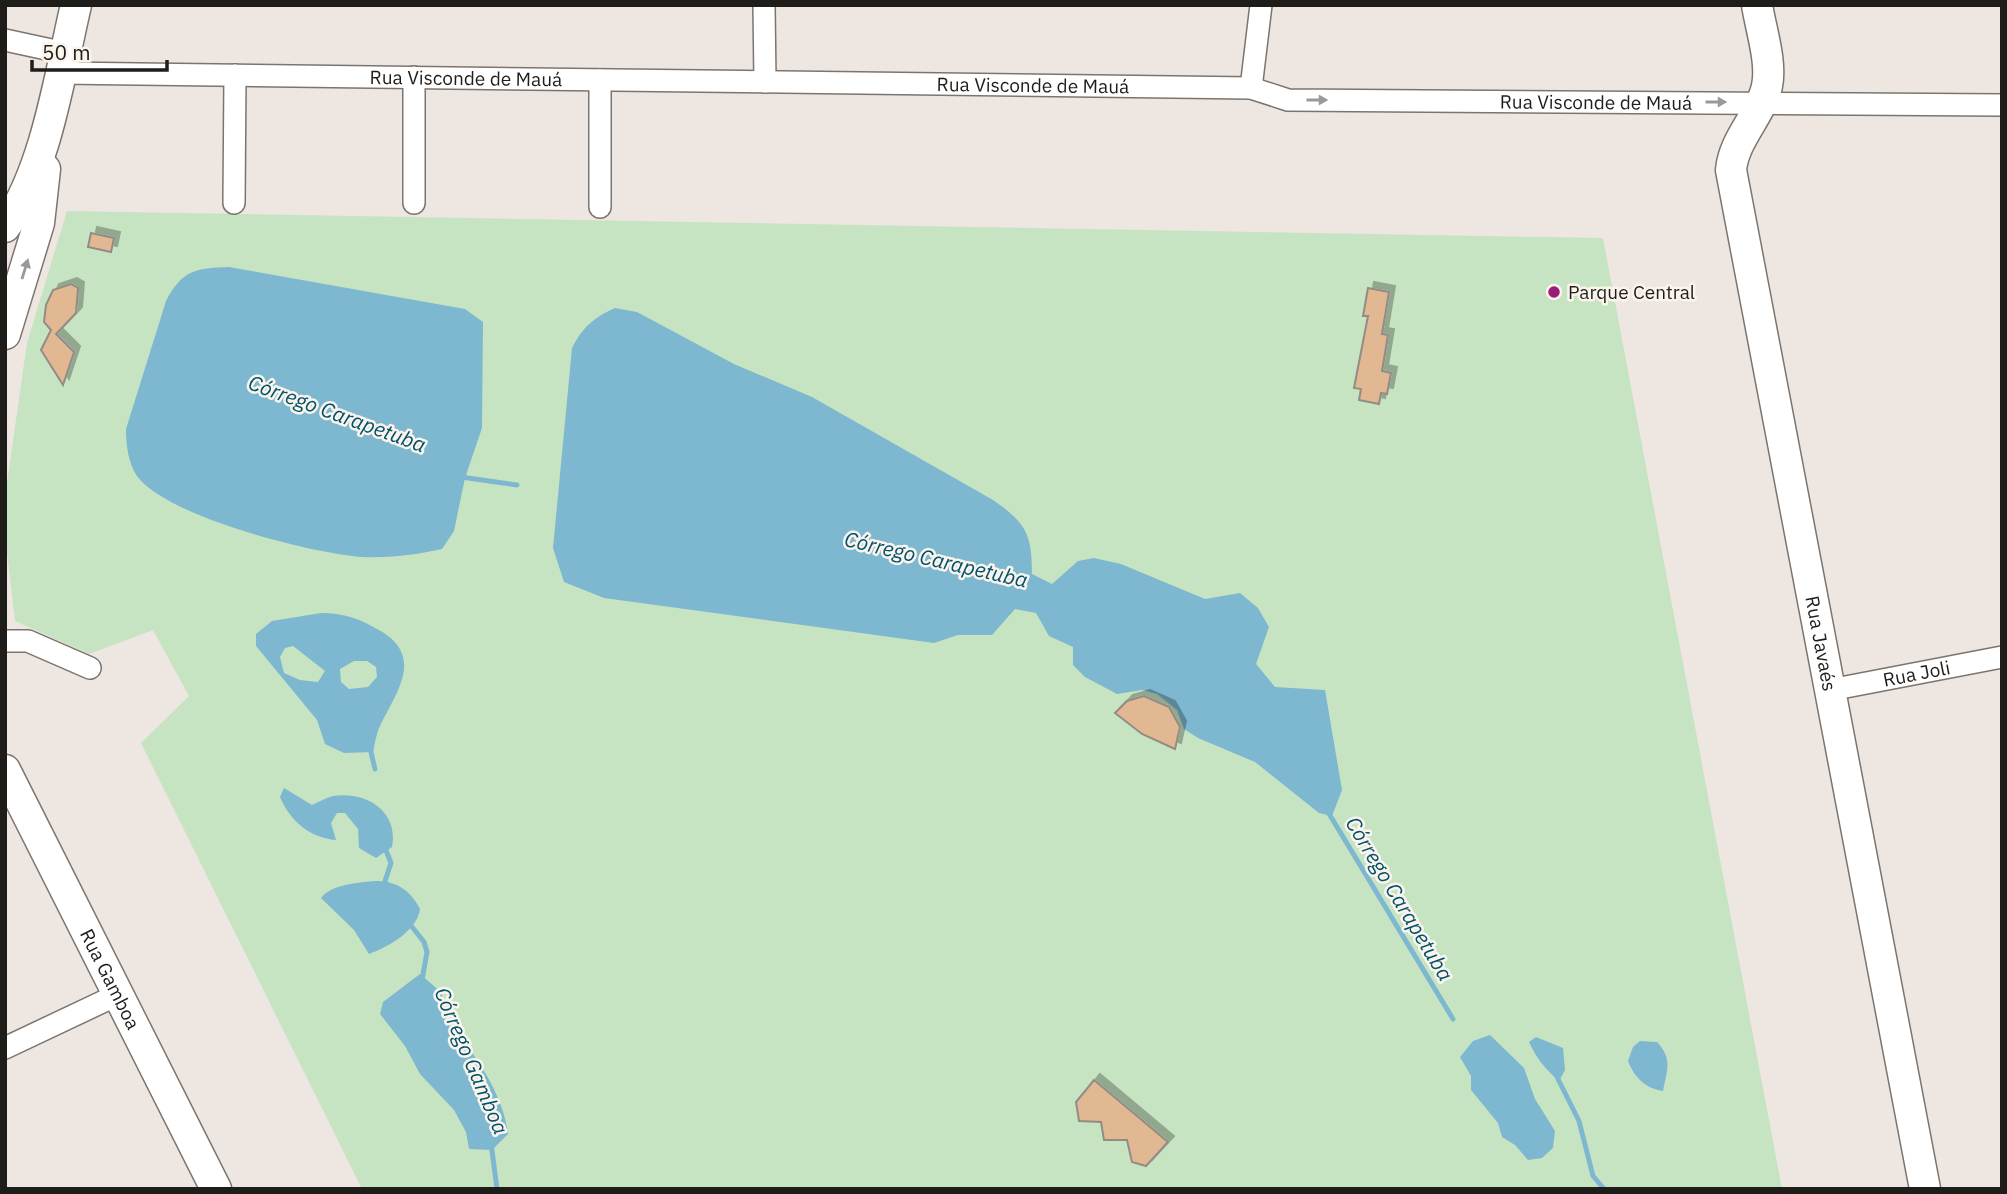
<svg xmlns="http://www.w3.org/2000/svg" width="2007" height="1194" viewBox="0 0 2007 1194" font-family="'IBM Plex Sans',sans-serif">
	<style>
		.green { fill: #c6e4c2 }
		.water { fill: #7eb7d0; fill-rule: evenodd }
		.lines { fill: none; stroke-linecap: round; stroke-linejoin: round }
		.stream { stroke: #7eb7d0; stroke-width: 5 }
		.building { fill: #e1b892; stroke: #938c86; stroke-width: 2; filter: url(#shadow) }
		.street-casing { stroke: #7c756f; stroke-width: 24 }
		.secondary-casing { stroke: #7c756f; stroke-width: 33 }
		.street { stroke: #fff; stroke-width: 21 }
		.secondary { stroke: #fff; stroke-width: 30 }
		.oneway { fill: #9a9998 }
		.poi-dot { fill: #9a1d75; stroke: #fbf4ed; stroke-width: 2.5 }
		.labels { text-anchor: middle; stroke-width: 5; stroke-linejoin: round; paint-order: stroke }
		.street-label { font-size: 19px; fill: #1f1d1a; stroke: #fbf4ed }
		.poi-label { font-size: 19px; fill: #1f1d1a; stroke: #fbf4ed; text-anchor: start }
		.water-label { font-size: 21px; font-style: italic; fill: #00526b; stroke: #fbf4ed }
	</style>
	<defs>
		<filter id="shadow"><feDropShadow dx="6" dy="-6" stdDeviation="0" flood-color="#0004"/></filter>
	</defs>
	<rect width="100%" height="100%" fill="#eee6e0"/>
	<path class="green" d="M 67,211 L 1603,238 L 1782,1189 L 362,1189 L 141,743 L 189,696 L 153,630 L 89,654 L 15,621 L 5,535 L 5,497 L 27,343 Z"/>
	<path class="water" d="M 229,267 L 465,309 L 483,322 L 482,428 L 465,478 L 454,531 L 442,549 C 415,555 389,558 362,557 C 311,553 167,517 137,476 C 128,463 126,444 126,429 L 166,301 C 182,270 196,268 229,267 Z
		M 615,308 L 637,312 L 734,364 L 812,397 L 993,500 C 1026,523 1032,534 1032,574 L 1052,584 L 1078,561 L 1094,558 L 1121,564 L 1205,599 L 1240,593 L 1258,608 L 1269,627 L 1256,664 L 1275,687 L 1325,690 L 1342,790 L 1332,816 L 1319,813 L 1255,762 L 1198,738 L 1184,729 L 1177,710 L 1157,694 L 1142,690 L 1117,694 L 1085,677 L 1073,665 L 1073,647 L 1049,636 L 1036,613 L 1015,609 L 992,635 L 958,635 L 934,643 L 604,598 L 564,582 L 553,548 L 572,348 C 583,327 593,318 615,308 Z
		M 321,613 C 343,613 358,618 377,629 C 426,655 397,691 380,726 C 376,734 375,744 373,752 L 344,753 L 325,744 L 317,720 L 256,646 L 256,634 L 272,621 ZM 293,646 L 325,671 L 318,682 L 300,680 L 284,673 L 280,657 L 285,648 ZM 354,661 L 367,661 L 376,667 L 377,677 L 368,687 L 349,689 L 341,682 L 340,669 Z
		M 284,788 L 312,805 C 319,802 325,798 333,796 C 366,791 399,811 392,847 L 376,858 L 359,848 L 358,829 L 345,813 L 337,813 L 331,823 L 336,840 C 310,838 290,821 280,797 Z
		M 375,881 C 397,881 410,890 420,909 C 417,931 388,947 369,954 L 354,930 L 321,898 C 332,884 357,883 375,881 Z
		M 420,974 L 442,993 C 438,1023 457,1032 473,1054 C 489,1077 505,1106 508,1134 L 492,1150 L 469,1149 L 466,1132 L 454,1110 L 420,1074 L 405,1046 L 380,1014 L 383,1002 Z
		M 1490,1035 L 1524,1068 L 1535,1099 L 1555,1131 L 1553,1148 L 1542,1158 L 1528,1160 L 1515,1145 L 1502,1137 L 1498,1123 L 1471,1090 L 1471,1076 L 1460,1057 L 1473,1041 Z
		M 1536,1037 L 1563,1048 L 1565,1070 L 1559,1081 C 1546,1070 1536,1058 1529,1042 Z
		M 1640,1041 L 1657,1042 C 1673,1059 1667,1070 1663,1091 C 1646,1089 1634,1077 1628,1061 L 1633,1047 Z"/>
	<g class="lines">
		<path class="stream" d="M 461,477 L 517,485
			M 370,748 L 375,769
			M 1328,812 L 1453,1019
			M 385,848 L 391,863 L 385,881 L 388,887
			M 409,923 L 424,942 L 427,952 L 422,980
			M 1557,1077 L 1579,1121 L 1593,1176 L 1604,1189
			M 491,1143 L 497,1189"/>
	</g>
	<path class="building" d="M 91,233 L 114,238 L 111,252 L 88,247 Z
		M 71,284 L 78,288 L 76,313 L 56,334 L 74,352 L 63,385 L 41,350 L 51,330 L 44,322 L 46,305 L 53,290 Z
		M 1368,288 L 1389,292 L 1382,334 L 1388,335 L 1382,371 L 1391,373 L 1387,394 L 1381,393 L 1379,404 L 1359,400 L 1361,389 L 1354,388 L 1368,316 L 1363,316 Z
		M 1144,696 L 1169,707 L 1174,716 L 1180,727 L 1175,749 L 1142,734 L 1115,713 L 1127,701 Z
		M 1094,1080 L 1168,1142 L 1146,1166 L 1132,1162 L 1127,1140 L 1104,1140 L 1101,1122 L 1079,1121 L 1076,1102 Z"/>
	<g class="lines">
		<g class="street-casing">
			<g id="street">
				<path d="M 764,5 L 765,82"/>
				<path d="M 5,40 L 65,53"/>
				<path id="s1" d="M 60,73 L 1251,88 L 1288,100 L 2002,105"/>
				<path d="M 1251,88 L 1261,5"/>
				<path d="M 234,203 L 235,75"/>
				<path d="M 414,203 L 414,77"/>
				<path d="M 600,207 L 600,80"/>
				<path d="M 5,641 L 28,641 L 90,668"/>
				<path id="s2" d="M 1830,690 L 2002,657"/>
				<path d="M 5,1048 L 119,994"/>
			</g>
		</g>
		<g class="secondary-casing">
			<g id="secondary">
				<path id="s3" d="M 1757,5 C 1761,30 1772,62 1767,86 C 1761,116 1734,138 1731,170 L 1925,1189"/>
				<path d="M 5,227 C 46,171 60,73 76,5"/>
				<path d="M 5,334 L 39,223 L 45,169"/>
				<path id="s4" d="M 5,770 L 216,1189"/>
			</g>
		</g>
		<use href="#street" class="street"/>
		<use href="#secondary" class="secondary"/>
	</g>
	<defs><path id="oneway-solid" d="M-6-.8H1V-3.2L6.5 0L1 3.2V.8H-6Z" transform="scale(1.75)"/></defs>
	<g class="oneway">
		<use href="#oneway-solid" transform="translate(1317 100)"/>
		<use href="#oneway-solid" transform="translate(1716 102)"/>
		<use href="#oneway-solid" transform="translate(25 269) rotate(-73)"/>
	</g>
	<circle class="poi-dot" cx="1554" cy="292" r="7"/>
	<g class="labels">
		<g class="street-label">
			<text dy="7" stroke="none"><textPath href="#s1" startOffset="406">Rua Visconde de Mauá</textPath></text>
			<text dy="7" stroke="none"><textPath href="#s1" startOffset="973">Rua Visconde de Mauá</textPath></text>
			<text dy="7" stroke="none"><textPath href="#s1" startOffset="1538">Rua Visconde de Mauá</textPath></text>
			<text dy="7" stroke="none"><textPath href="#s3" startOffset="656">Rua Javaés</textPath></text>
			<text dy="7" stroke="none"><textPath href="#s2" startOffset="88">Rua Joli</textPath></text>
			<text dy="7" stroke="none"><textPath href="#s4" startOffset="234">Rua Gamboa</textPath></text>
		</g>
		<g class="poi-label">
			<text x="1568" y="299">Parque Central</text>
		</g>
		<g class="water-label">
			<text transform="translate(337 414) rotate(20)" y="7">Córrego Carapetuba</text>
			<text transform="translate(936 560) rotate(13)" y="7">Córrego Carapetuba</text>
			<text transform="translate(1399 899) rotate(59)" y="7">Córrego Carapetuba</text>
			<text transform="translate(471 1061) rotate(67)" y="7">Córrego Gamboa</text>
		</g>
	</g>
	<rect width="2007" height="1194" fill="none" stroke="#1f1d1a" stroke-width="14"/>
	<path d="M32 60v10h135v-10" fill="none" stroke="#1f1d1a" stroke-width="3.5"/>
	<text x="42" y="60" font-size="21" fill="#1f1d1a" stroke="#fbf4ed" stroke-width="5" paint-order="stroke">50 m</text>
</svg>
